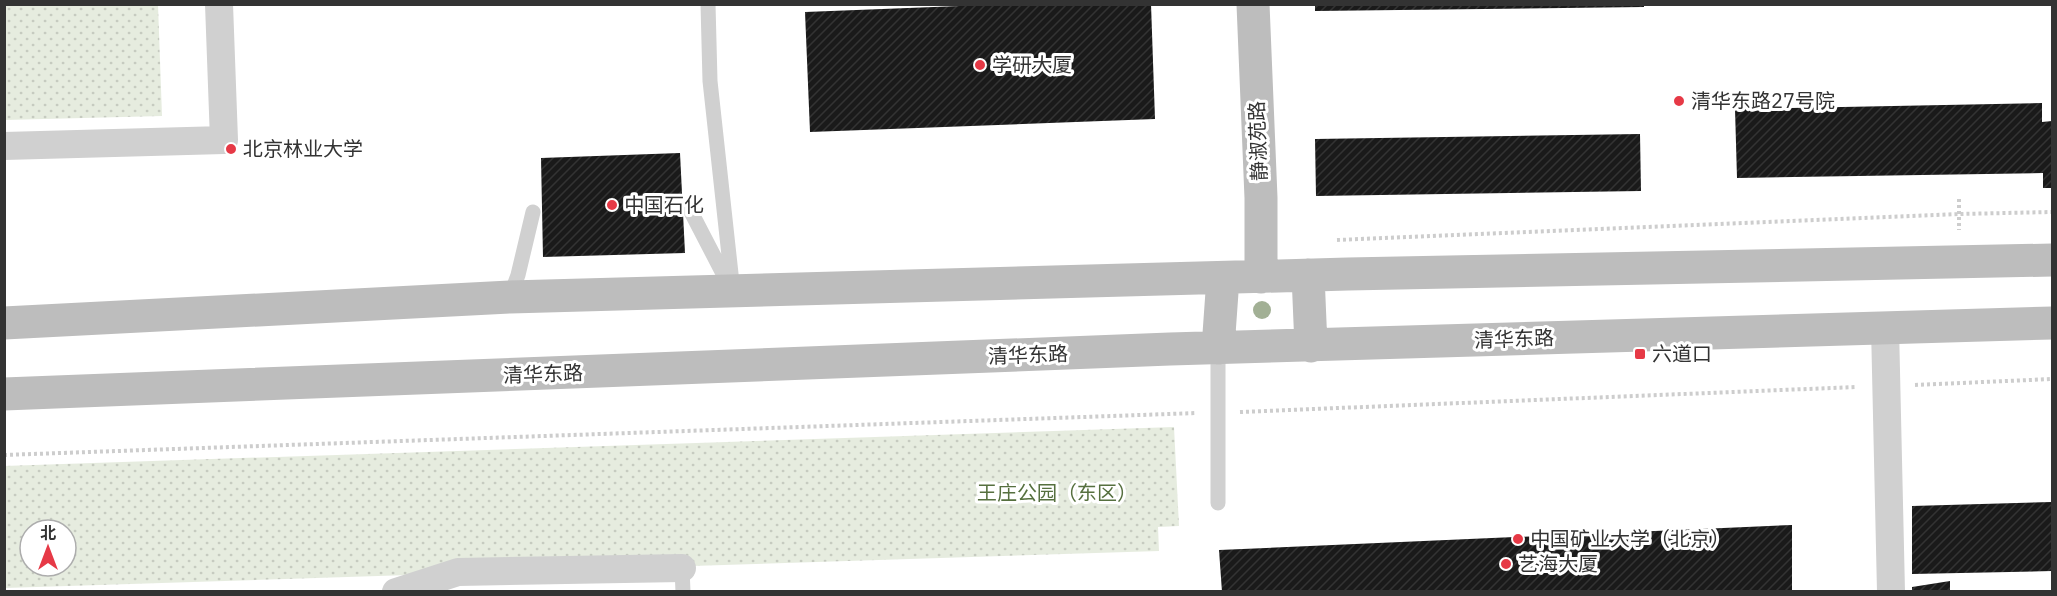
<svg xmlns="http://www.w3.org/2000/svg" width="2057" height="596" viewBox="0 0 2057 596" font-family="'IBM Plex Sans','Noto Sans SC',sans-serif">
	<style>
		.park { fill: url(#park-dots); fill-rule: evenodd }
		.building { fill: url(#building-hatch) }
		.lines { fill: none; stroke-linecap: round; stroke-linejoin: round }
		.path { stroke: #cdcdcd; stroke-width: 4; stroke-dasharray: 3 3; stroke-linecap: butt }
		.lane { stroke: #d0d0d0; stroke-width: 15 }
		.street { stroke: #d0d0d0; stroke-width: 28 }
		.secondary { stroke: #bdbdbd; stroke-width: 33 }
		.tree { fill: #a2b095 }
		.poi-dot { fill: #e63946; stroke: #fff; stroke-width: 2 }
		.labels { text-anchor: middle; stroke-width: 6; stroke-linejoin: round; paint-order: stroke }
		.poi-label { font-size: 20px; fill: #333; stroke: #fff; text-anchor: start }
		.street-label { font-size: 20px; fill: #333; stroke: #fff }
		.park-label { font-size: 20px; fill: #56703f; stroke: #fff }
	</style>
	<defs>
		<pattern id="park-dots" width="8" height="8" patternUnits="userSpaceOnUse" patternTransform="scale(1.5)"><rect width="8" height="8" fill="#e6ecdf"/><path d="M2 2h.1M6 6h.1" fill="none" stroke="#c6cbc0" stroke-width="1.8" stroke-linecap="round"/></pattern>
		<pattern id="building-hatch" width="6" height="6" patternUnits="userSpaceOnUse" patternTransform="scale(1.5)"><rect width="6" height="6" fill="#1a1a1a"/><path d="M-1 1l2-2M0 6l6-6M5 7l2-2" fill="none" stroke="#333"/></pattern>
	</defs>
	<rect width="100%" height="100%" fill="#fff"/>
	<path class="park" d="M 4,5 L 158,5 L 162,116 L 5,120 Z
		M 1174,427 L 1179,526 L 1158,527 L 1159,551 L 5,588 L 4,466 ZM 30,530 L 66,530 L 66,566 L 30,566 Z"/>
	<path class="building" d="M 1011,4 L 1151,4 L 1155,119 L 810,132 L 805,12 Z
		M 1315,5 L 1644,5 L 1644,7 L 1315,11 Z
		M 2042,103 L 2042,122 L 2052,121 L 2052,188 L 2043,188 L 2043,173 L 1737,178 L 1735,109 Z
		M 1640,134 L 1641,191 L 1316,196 L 1315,139 Z
		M 680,153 L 685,253 L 543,257 L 541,158 Z
		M 2052,502 L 2052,571 L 1912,574 L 1912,506 Z
		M 1792,525 L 1792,592 L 1222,592 L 1219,550 Z
		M 1950,581 L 1950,592 L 1912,592 L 1912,587 Z"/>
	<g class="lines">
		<path class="path" d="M 1959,199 L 1959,230
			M 1337,240 L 1959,214 L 2052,212
			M 1915,385 L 2052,379
			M 1240,412 L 1856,387
			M 4,455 L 1197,413"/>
		<path class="lane" d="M 708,4 L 710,81 L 733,292
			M 688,206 L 730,287
			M 510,297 L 518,275 L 533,212
			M 1218,348 L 1218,503
			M 682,568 L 683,592"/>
		<path class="street" d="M 4,146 L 224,140 L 219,4
			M 1885,327 L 1891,592
			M 396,592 L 458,572 L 682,568"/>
		<path class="secondary" d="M 1253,4 L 1261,198 L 1261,277
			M 1308,275 L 1311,346
			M 4,323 L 510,297 L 1348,274 L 2052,260
			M 1218,348 L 1223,278
			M 4,394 L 1170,349 L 2052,323"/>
	</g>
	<circle class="tree" cx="1262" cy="310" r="9"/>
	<g class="poi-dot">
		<circle cx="980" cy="65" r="6"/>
		<circle cx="1679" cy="101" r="6"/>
		<circle cx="231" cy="149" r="6"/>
		<circle cx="612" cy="205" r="6"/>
		<rect x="1634" y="348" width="12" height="12" rx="3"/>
		<circle cx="1518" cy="539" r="6"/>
		<circle cx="1506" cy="564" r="6"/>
	</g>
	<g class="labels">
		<g class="poi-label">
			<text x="992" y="72">学研大厦</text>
			<text x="1691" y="108">清华东路27号院</text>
			<text x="243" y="156">北京林业大学</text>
			<text x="624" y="212">中国石化</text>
			<text x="1652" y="361">六道口</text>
			<text x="1530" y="546">中国矿业大学（北京）</text>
			<text x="1518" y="571">艺海大厦</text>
		</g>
		<g class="street-label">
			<text transform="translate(1258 141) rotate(-92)" y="7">静淑苑路</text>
			<text transform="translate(1514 339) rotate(-2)" y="7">清华东路</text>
			<text transform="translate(1028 355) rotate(-2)" y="7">清华东路</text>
			<text transform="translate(543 374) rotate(-2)" y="7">清华东路</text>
		</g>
		<g class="park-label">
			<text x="1057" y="500">王庄公园（东区）</text>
		</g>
	</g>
	<rect width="2057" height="596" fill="none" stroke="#333333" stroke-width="12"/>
	<g transform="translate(48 548)"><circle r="28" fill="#ffffff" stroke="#adadad" stroke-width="1.5"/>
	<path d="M0-4.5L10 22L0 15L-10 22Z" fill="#e63946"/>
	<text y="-9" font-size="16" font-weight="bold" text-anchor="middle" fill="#333333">北</text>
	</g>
</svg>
